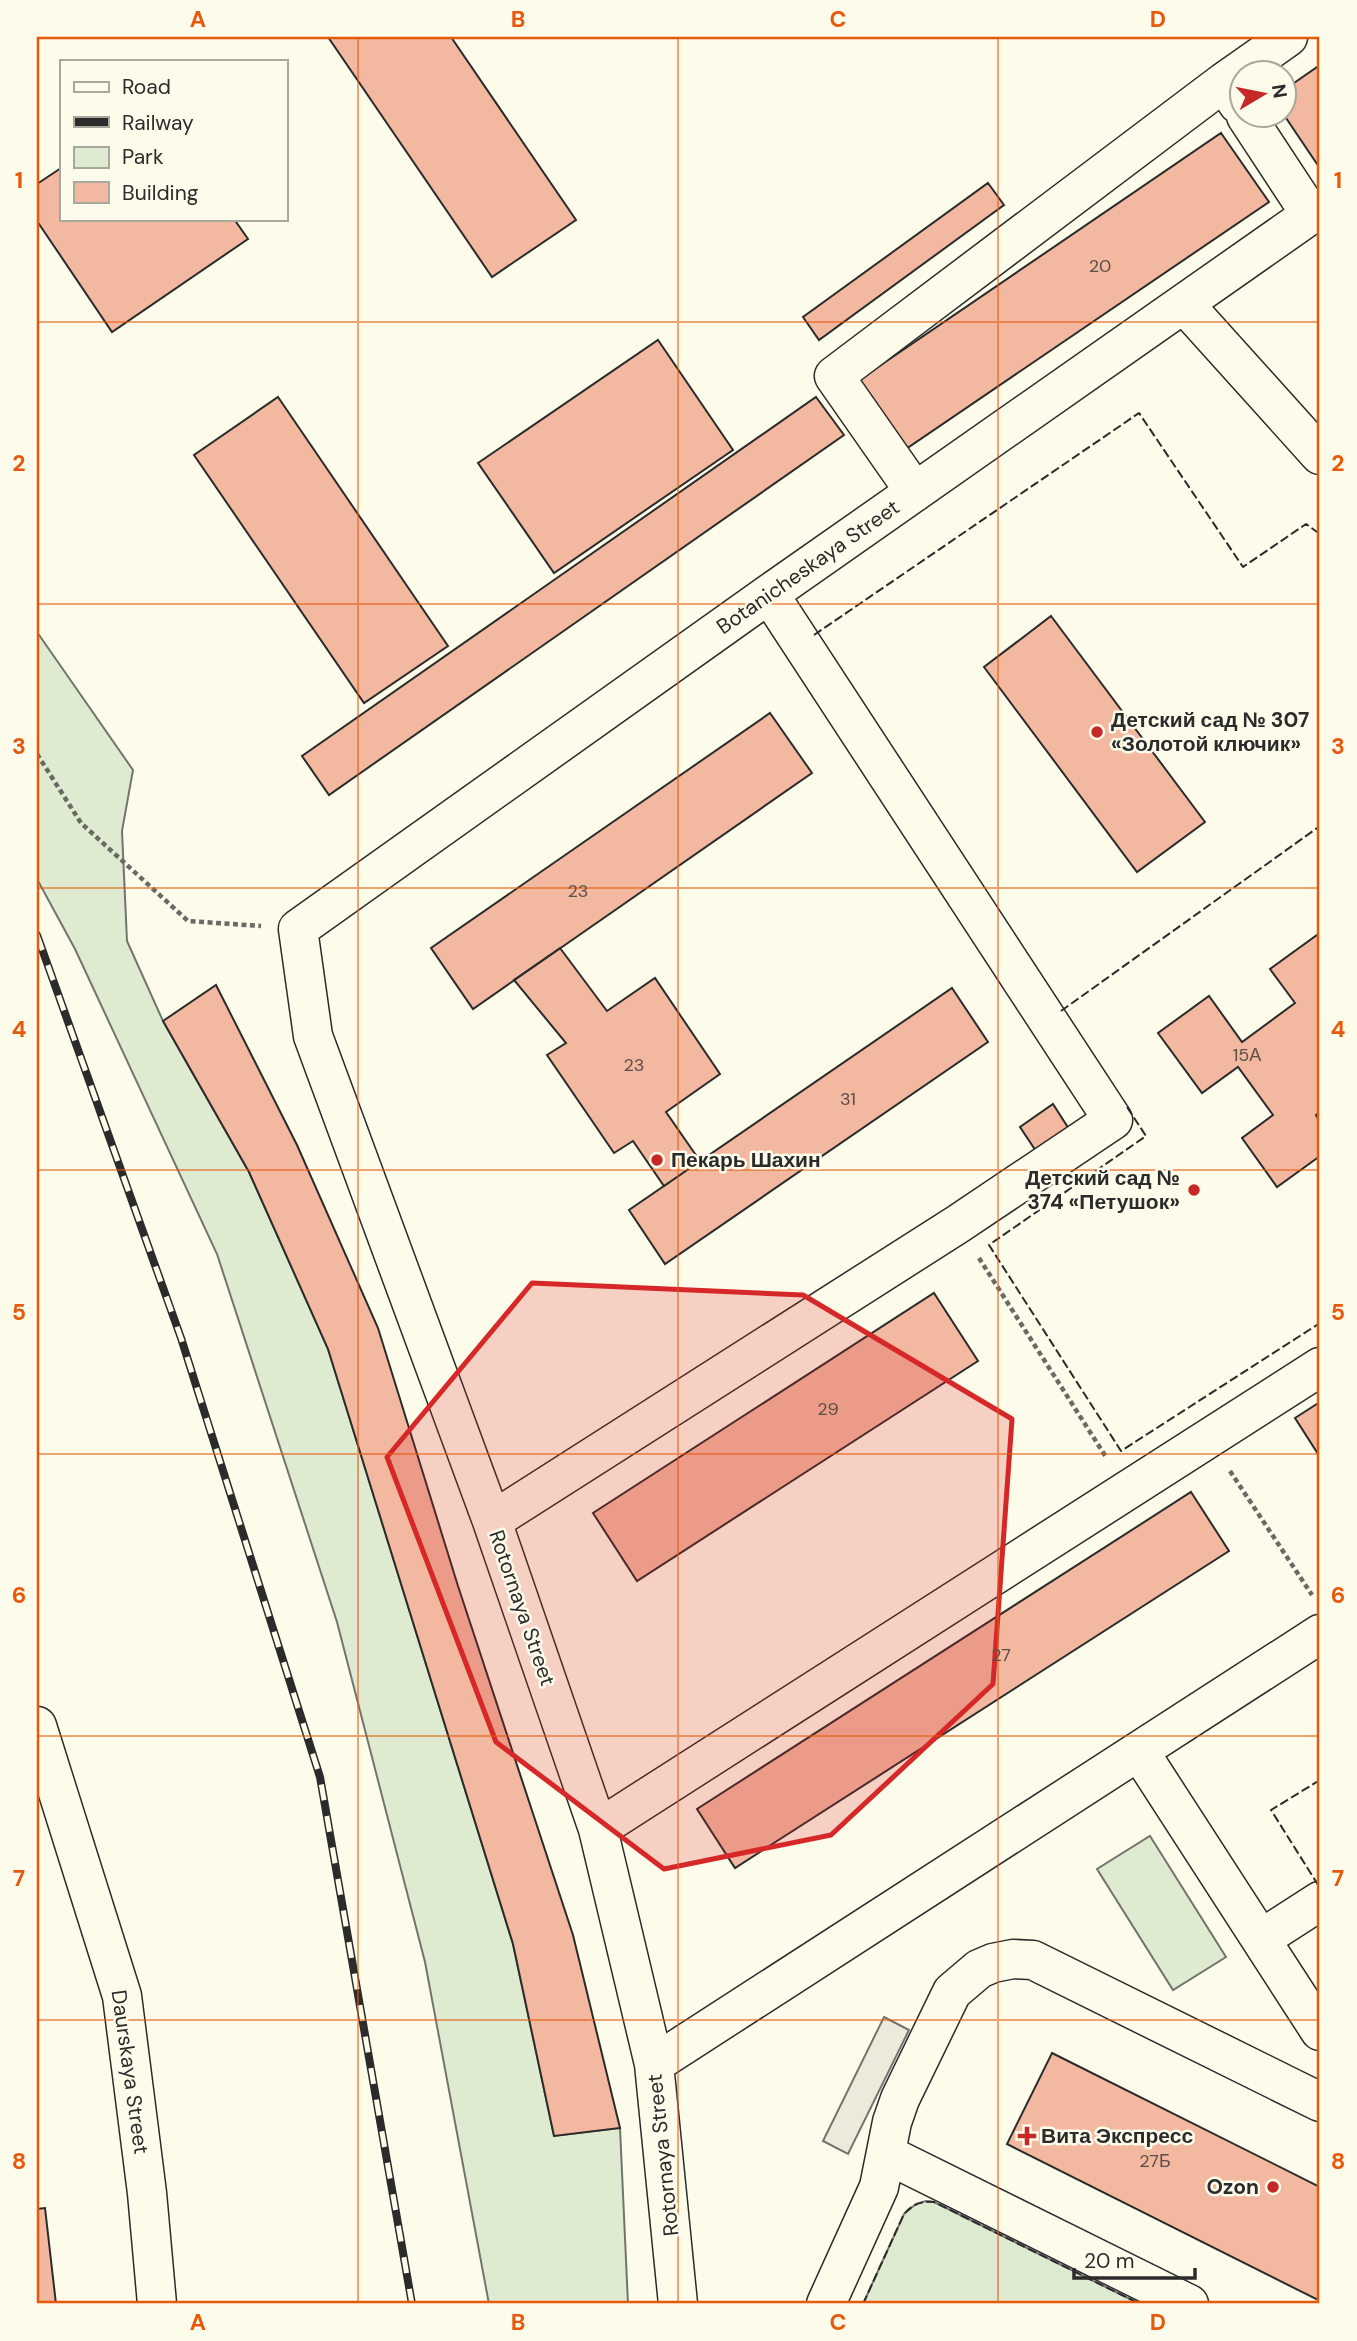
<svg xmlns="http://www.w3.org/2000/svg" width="1357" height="2341" viewBox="0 0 1357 2341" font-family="'DM Sans',sans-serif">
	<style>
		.green { fill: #deebd1; stroke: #74746e; stroke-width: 2 }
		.parking { fill: #eceadb; stroke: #74746e; stroke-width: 2 }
		.building { fill: #f2b8a0; stroke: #2b2b2b; stroke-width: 2 }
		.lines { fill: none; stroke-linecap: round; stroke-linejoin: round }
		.minor-casing { stroke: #2b2b2b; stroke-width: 41 }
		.path { stroke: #6a6964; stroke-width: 4.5; stroke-dasharray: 5 3.5; stroke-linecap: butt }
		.minor { stroke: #fdfbea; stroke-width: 38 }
		.rail-casing { stroke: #2b2b2b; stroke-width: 8 }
		.rail { stroke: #fdfbea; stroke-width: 5; stroke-dasharray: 16; stroke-linecap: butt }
		.fence { stroke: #2b2b2b; stroke-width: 2; stroke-dasharray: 9 3.5; stroke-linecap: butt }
		.marked { fill: #d62828; fill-opacity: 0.2; stroke: #d62828; stroke-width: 5; stroke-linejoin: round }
		.grid { fill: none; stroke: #e8590c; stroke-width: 2; stroke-opacity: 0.55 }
		.poi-dot { fill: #c62828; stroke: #fdfbea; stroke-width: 2.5 }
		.labels { text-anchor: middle; stroke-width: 5; stroke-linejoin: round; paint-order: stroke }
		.number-label { font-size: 18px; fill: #5d4e48 }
		.street-label { font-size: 21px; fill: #2b2b2b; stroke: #fdfbea }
		.poi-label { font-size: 21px; font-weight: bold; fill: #2b2b2b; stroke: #fdfbea; text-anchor: start }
		.neatline { fill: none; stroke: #e8590c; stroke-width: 2.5 }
		.grid-label { font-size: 23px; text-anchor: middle; font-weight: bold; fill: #e8590c }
	</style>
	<rect width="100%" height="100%" fill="#fdfbea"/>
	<path class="green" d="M 37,632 L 133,770 L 122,831 L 127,941 L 163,1021 L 249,1172 L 328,1349 L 513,1944 L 554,2136 L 620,2128 L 628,2304 L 489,2304 L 425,1962 L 337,1622 L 217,1254 L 75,949 L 37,879 Z
		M 1150,1836 L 1226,1957 L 1173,1990 L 1097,1869 Z
		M 926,2201 L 934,2202 L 1140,2304 L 863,2304 L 904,2214 L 916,2204 Z"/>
	<path class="parking" d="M 884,2017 L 909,2030 L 848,2154 L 823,2141 Z"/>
	<path class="building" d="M 328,37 L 451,37 L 576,220 L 492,277 Z
		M 1320,65 L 1320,166 L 1319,167 L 1284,115 L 1284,90 Z
		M 1221,133 L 1269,202 L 900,453 L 853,384 Z
		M 61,168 L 61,219 L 234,219 L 248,239 L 112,332 L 37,221 L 37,184 Z
		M 988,183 L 1004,205 L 819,340 L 803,317 Z
		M 658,340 L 733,450 L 554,573 L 478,463 Z
		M 278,397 L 448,646 L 364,703 L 194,455 Z
		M 816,397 L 844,435 L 329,795 L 302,756 Z
		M 1051,616 L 1205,822 L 1137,872 L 984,667 Z
		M 770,713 L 812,773 L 473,1009 L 431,948 Z
		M 1317,935 L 1320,940 L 1320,1112 L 1316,1115 L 1320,1122 L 1320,1156 L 1277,1187 L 1242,1138 L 1273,1115 L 1238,1067 L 1202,1093 L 1158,1033 L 1209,996 L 1242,1042 L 1295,1003 L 1270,969 Z
		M 560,948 L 607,1011 L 655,978 L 720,1074 L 666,1112 L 700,1161 L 664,1186 L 633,1141 L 614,1153 L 547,1055 L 566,1043 L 514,980 Z
		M 216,985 L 297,1145 L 378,1328 L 458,1586 L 573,1935 L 620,2128 L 554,2136 L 513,1944 L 328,1349 L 249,1172 L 163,1021 Z
		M 952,988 L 988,1042 L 665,1264 L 629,1210 Z
		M 1053,1104 L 1069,1129 L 1036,1151 L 1020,1127 Z
		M 934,1293 L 978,1361 L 637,1581 L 593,1513 Z
		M 1320,1402 L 1320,1457 L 1295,1418 Z
		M 1191,1492 L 1229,1551 L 735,1868 L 697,1809 Z
		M 1052,2053 L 1320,2187 L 1320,2301 L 1007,2144 Z
		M 45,2208 L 56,2304 L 37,2304 L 37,2209 Z"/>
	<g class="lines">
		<g class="minor-casing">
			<path id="minor" d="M 1238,104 L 1224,82 L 1288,37
				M 1246,116 L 1311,215
				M 1184,304 L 1320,455
				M 915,492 L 834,376 L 1224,82
				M 492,1521 L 958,1224 L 1113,1120 L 769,594
				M 37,1726 L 122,1996 L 147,2193 L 157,2304
				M 1139,1751 L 1320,2031
				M 598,1829 L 1320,1367
				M 1261,1939 L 1320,1901
				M 654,2064 L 1320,1634
				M 886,2154 L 1189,2304
				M 678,2304 L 654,2064 L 598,1829 L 492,1521 L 313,1036 L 298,929 L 769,594 L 1320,208
				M 826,2304 L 879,2187 L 892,2122 L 900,2099 L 952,1992 L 979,1969 L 993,1963 L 1013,1959 L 1033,1960 L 1320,2102"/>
		</g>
		<path class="path" d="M 37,754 L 81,823 L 188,921 L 261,926
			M 979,1258 L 1106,1457
			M 1230,1471 L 1312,1595"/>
		<use href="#minor" class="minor"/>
		<g class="rail-casing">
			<path id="rail" d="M 37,935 L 181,1338 L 320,1777 L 412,2304"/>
		</g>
		<use href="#rail" class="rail"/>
		<path class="fence" d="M 814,635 L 1139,413 L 1243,567 L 1306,524 L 1320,534
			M 1061,1011 L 1320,826
			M 1127,1107 L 1146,1136 L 989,1245 L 1121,1451 L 1320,1323
			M 1320,1780 L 1271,1810 L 1320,1888
			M 863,2304 L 904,2214 C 913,2204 921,2201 934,2202 L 1140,2304"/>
	</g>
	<path class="marked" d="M 532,1283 L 803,1295 L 1012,1419 L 993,1684 L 831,1835 L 664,1869 L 496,1742 L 387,1457 Z"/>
	<path class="grid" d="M 358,37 L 358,2304M 678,37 L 678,2304M 998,37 L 998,2304M 37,322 L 1320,322M 37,604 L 1320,604M 37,888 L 1320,888M 37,1170 L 1320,1170M 37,1454 L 1320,1454M 37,1736 L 1320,1736M 37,2020 L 1320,2020"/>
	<g class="poi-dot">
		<circle cx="1097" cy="732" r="7"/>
		<circle cx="657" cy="1160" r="7"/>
		<circle cx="1194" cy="1190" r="7"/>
		<path d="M1023.5 2125.5h7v7h7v7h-7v7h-7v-7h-7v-7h7z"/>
		<circle cx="1273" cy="2187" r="7"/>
	</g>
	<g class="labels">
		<g class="number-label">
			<text x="1100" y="272">20</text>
			<text x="578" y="897">23</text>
			<text x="1247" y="1061">15А</text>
			<text x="634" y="1071">23</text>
			<text x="848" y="1105">31</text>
			<text x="828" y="1415">29</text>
			<text x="1001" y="1661">27</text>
			<text x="1155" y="2167">27Б</text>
		</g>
		<g class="street-label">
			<text transform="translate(808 567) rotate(-35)" y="7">Botanicheskaya Street</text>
			<text transform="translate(522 1608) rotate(71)" y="7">Rotornaya Street</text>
			<text transform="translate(130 2072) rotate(82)" y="7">Daurskaya Street</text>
			<text transform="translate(663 2155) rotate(-96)" y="7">Rotornaya Street</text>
		</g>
		<g class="poi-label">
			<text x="1111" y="727">Детский сад № 307<tspan x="1111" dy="24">«Золотой ключик»</tspan></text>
			<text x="671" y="1167">Пекарь Шахин</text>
			<text x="1180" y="1185" text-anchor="end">Детский сад №<tspan x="1180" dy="24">374 «Петушок»</tspan></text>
			<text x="1041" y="2143">Вита Экспресс</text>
			<text x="1259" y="2194" text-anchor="end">Ozon</text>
		</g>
	</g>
	<rect width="1357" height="2341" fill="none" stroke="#fdfbea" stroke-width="77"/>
	<rect x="60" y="60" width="228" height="161" fill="#fdfbea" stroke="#a9a89e" stroke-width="2"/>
	<rect x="74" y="82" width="35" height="10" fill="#fdfbea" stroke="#a9a89e" stroke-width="2"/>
	<text x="122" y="94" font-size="21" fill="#2b2b2b">Road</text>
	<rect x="74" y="117" width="35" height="10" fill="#2b2b2b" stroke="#a9a89e" stroke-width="2"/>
	<text x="122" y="130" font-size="21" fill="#2b2b2b">Railway</text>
	<rect x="74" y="147" width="35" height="21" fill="#deebd1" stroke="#a9a89e" stroke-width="2"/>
	<text x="122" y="164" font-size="21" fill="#2b2b2b">Park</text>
	<rect x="74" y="182" width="35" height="21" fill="#f2b8a0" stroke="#a9a89e" stroke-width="2"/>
	<text x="122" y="200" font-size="21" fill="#2b2b2b">Building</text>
	<g transform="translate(1263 94) rotate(80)"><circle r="33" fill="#fdfbea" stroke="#a9a89e" stroke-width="2"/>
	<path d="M0-5L12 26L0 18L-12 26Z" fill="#c62828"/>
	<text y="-10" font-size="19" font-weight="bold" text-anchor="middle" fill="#2b2b2b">N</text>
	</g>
	<path d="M1074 2268v10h121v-10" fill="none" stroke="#2b2b2b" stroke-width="3.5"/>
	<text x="1084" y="2268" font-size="21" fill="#2b2b2b" stroke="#fdfbea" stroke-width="5" paint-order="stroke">20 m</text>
	<rect x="38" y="38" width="1280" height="2264" class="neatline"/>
	<g class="grid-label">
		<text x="198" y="27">A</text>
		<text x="518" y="27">B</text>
		<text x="838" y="27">C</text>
		<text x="1158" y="27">D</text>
		<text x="19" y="188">1</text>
		<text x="1338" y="188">1</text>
		<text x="19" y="471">2</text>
		<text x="1338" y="471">2</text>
		<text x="19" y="754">3</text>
		<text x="1338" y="754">3</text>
		<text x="19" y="1037">4</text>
		<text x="1338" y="1037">4</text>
		<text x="19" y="1320">5</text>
		<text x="1338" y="1320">5</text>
		<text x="19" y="1603">6</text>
		<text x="1338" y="1603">6</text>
		<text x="19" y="1886">7</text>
		<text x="1338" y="1886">7</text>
		<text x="19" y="2169">8</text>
		<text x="1338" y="2169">8</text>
		<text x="198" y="2330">A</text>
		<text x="518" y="2330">B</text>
		<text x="838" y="2330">C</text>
		<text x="1158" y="2330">D</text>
	</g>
</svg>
